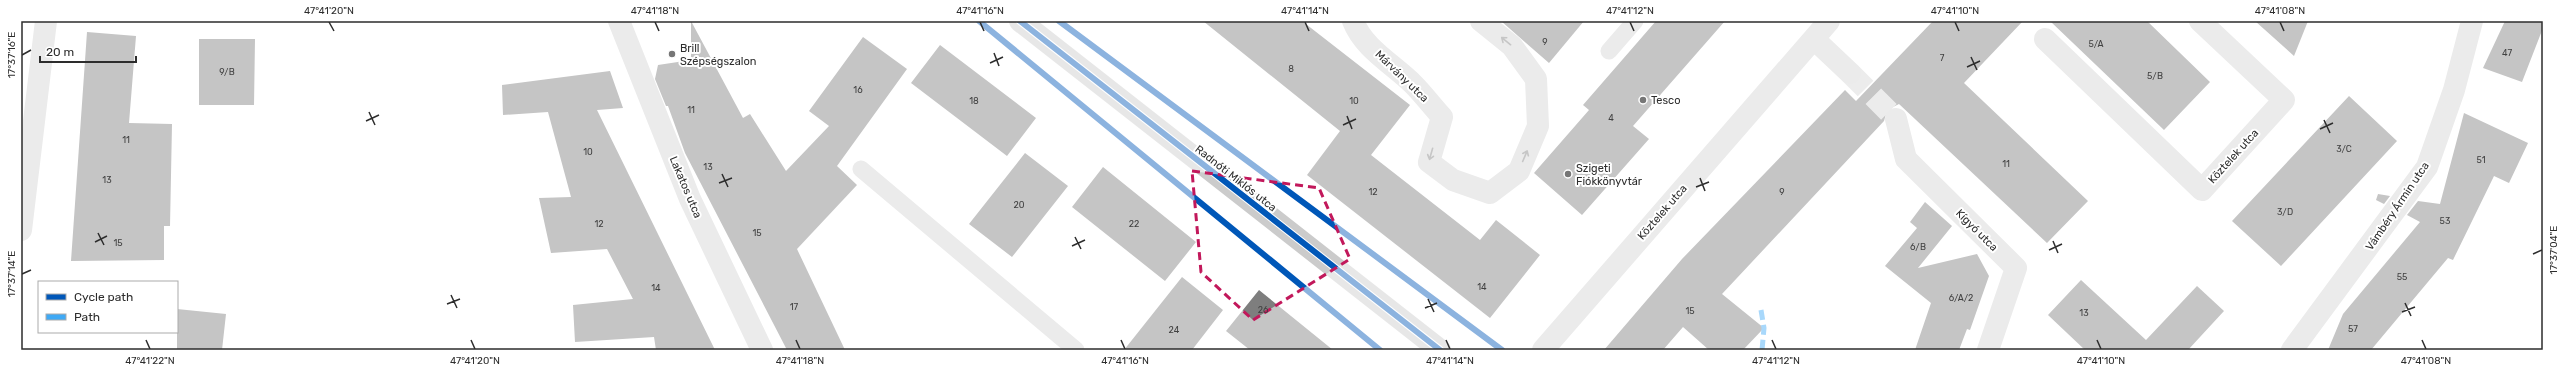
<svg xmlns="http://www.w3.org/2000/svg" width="2564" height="371" viewBox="0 0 2564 371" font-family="Rubik,sans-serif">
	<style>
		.building { fill: #7e7e7e }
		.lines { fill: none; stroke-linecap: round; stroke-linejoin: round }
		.street-tunnel { stroke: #d5d5d5; stroke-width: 22; stroke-dasharray: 22 11; stroke-linecap: butt }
		.lane { stroke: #d2d2d2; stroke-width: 17 }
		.street { stroke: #d2d2d2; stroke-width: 22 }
		.secondary { stroke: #cbcbcb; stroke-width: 22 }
		.quiet { stroke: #3fa9f5; stroke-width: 5; stroke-dasharray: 10 5; stroke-linecap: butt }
		.cycleway-casing { stroke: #fff; stroke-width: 8 }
		.cycleway { stroke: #0057b8; stroke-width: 6 }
		.oneway { stroke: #808080 }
		.marked { fill: none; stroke: #c2185b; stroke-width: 3; stroke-dasharray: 8 5; stroke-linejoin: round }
		.ticks { fill: none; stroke: #2d2d2d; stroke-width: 1.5 }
		.poi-dot { fill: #767676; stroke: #fff; stroke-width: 1.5 }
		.labels { text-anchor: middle; stroke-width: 4; stroke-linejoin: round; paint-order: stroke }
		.number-label { font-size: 9px; fill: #414141 }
		.poi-label { font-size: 11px; fill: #2d2d2d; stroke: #fff; text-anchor: start }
		.street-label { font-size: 11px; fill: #2d2d2d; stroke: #fff }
		.neatline { fill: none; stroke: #2d2d2d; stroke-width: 1.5 }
		.ticks-label { font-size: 10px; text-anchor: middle; fill: #2d2d2d }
	</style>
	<rect width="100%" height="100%" fill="#fff"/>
	<path class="building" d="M 691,21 L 743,118 L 750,114 L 786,171 L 829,126 L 809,111 L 863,37 L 907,69 L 837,166 L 857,185 L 797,249 L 845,350 L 787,350 L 685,153 L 668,106 L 666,106 L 655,79 L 658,65 L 691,60 Z
		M 1203,21 L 1302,21 L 1410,105 L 1371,155 L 1480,240 L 1496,220 L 1540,255 L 1490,318 L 1307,175 L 1340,131 Z
		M 1501,21 L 1584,21 L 1549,63 Z
		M 1656,21 L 1725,21 L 1633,126 L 1649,139 L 1582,215 L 1534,173 L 1589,110 L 1583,105 Z
		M 1933,21 L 2023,21 L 1964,83 L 2088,201 L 2047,243 L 1899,104 L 1887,110 L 1884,121 L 1722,294 L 1764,328 L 1743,350 L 1709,350 L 1683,327 L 1663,350 L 1604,350 L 1682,259 L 1845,90 L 1856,101 Z
		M 2050,21 L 2147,21 L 2210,82 L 2164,130 Z
		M 2255,21 L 2308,21 L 2294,56 Z
		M 2505,21 L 2543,21 L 2543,28 L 2522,82 L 2483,68 Z
		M 87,32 L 136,36 L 129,123 L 172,124 L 170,226 L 164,226 L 164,260 L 71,261 Z
		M 199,39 L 255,39 L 254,105 L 199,105 Z
		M 940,45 L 1036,118 L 1007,156 L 911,83 Z
		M 610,71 L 623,108 L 597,110 L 715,350 L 656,350 L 654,337 L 575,342 L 573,305 L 633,299 L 607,249 L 551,253 L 539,198 L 571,197 L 548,112 L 503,115 L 502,85 Z
		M 2349,96 L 2397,141 L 2281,266 L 2232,221 Z
		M 2464,113 L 2528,143 L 2509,183 L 2494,176 L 2453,260 L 2448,258 L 2371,350 L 2328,350 L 2343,314 L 2420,222 L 2407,215 L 2418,201 L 2440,204 Z
		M 1025,153 L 1068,186 L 1012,257 L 969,224 Z
		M 1103,167 L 1196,242 L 1165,281 L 1072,207 Z
		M 2378,194 L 2390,196 L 2384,204 L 2376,200 Z
		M 1925,202 L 1952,226 L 1918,268 L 1977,254 L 1989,276 L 1970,330 L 1967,329 L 1959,350 L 1915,350 L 1931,303 L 1885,266 L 1917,228 L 1910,222 Z
		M 1182,277 L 1223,310 L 1192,350 L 1124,350 Z
		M 2081,280 L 2146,340 L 2197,286 L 2224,311 L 2188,350 L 2085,350 L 2048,315 Z
		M 1259,290 L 1333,350 L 1250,350 L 1226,331 Z
		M 177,309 L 226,314 L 222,350 L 177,350 Z"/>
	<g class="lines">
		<path class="street-tunnel" d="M 1850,73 L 1896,119"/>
		<path class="lane" d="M 1609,51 L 1635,21
			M 861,169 L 1076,350"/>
		<path class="street" d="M 619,21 L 690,199 L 762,350
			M 1353,21 C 1364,49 1393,64 1413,84 C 1423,94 1432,106 1442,117 L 1429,162 L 1453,180 L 1490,193 L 1519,171 L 1538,126 L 1536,79 L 1512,46 L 1481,21
			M 1814,39 L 1850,73
			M 2045,39 L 2202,190 L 2284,100 L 2200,21
			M 1896,119 L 1906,159 L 2016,268 L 1988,350
			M 21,230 L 46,21
			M 1543,350 L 1829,21
			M 2292,350 L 2427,167 L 2454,90 L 2472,21"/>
		<path class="secondary" d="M 1020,21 L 1440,350"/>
		<path class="quiet" d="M 1761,310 L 1764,328 L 1762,350"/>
		<g class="cycleway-casing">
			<path id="cycleway" d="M 979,21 L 1380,350
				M 1020,21 L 1440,350
				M 1059,21 L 1502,350"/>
		</g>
		<use href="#cycleway" class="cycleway"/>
	</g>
	<defs><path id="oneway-shaft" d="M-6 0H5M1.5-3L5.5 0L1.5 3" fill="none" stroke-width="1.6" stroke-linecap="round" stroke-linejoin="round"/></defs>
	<g class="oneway">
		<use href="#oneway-shaft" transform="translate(1506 41) rotate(-141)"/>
		<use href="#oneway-shaft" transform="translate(1431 154) rotate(106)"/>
		<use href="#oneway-shaft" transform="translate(1525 156) rotate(-67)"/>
	</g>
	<path d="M0 0H2564V371H0ZM 1192,171 L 1319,188 L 1350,259 L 1253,320 L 1201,272 Z" fill="#fff" fill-opacity=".55" fill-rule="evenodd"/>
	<path class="marked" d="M 1192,171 L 1319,188 L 1350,259 L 1253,320 L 1201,272 Z"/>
	<path class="ticks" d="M 329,22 L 334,31M 655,22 L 659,31M 980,22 L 984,31M 1305,22 L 1309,31M 1630,22 L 1634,31M 1955,22 L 1959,31M 2280,22 L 2284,31M 994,53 L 999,66M 22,55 L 31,50M 1971,57 L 1977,70M 990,63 L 1003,57M 1967,67 L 1980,61M 369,112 L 375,125M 1347,116 L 1352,129M 2324,120 L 2330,133M 366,121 L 379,115M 1343,125 L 1356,119M 2320,129 L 2333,123M 722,174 L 728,187M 1700,178 L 1705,191M 719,183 L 732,178M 1696,187 L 1709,182M 98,233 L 104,245M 1075,237 L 1081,249M 2053,241 L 2058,253M 95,242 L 107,236M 1072,246 L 1085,240M 2049,250 L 2062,244M 2533,254 L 2542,250M 22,274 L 31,270M 451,295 L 457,308M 1428,299 L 1434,312M 2405,303 L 2411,316M 447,304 L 460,299M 1425,308 L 1437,303M 2402,312 L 2415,307M 146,340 L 150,349M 471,340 L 475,349M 796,340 L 800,349M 1121,340 L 1125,349M 1446,340 L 1450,349M 1772,340 L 1776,349M 2097,340 L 2101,349M 2422,340 L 2426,349"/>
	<g class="poi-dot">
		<circle cx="672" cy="54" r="4"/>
		<circle cx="1643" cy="100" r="4"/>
		<circle cx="1568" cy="174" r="4"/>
	</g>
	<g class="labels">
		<g class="number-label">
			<text x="1545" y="45">9</text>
			<text x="2096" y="47">5/A</text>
			<text x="2507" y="56">47</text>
			<text x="1942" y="61">7</text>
			<text x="1291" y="72">8</text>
			<text x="227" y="75">9/B</text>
			<text x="2155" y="79">5/B</text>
			<text x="858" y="93">16</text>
			<text x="974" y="104">18</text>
			<text x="1354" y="104">10</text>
			<text x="691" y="113">11</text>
			<text x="1611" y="121">4</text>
			<text x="126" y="143">11</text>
			<text x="2344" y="152">3/C</text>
			<text x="588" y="155">10</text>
			<text x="2481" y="163">51</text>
			<text x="2006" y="167">11</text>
			<text x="708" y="170">13</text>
			<text x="107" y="183">13</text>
			<text x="1373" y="195">12</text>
			<text x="1782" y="195">9</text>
			<text x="1019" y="208">20</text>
			<text x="2285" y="215">3/D</text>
			<text x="2445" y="224">53</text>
			<text x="599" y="227">12</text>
			<text x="1134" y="227">22</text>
			<text x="757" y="236">15</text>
			<text x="118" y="246">15</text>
			<text x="1918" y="250">6/B</text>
			<text x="2402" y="280">55</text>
			<text x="1482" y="290">14</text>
			<text x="656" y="291">14</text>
			<text x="1961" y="301">6/A/2</text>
			<text x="794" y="310">17</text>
			<text x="1263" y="313">26</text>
			<text x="1690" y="314">15</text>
			<text x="2084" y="316">13</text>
			<text x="2353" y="332">57</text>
			<text x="1174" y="333">24</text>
		</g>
		<g class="poi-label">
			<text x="680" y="52">Brill<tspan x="680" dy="13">Szépségszalon</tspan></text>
			<text x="1651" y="104">Tesco</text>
			<text x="1576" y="172">Szigeti<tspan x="1576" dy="13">Fiókkönyvtár</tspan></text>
		</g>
		<g class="street-label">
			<text transform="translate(1402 76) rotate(44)" y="4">Márvány utca</text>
			<text transform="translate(2233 156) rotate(-48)" y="4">Köztelek utca</text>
			<text transform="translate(1236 178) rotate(38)" y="4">Radnóti Miklós utca</text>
			<text transform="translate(686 187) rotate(67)" y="4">Lakatos utca</text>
			<text transform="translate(2397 206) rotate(-56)" y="4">Vámbéry Ármin utca</text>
			<text transform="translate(1662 212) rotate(-49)" y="4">Köztelek utca</text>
			<text transform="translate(1977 230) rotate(45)" y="4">Kígyó utca</text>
		</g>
	</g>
	<rect width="2564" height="371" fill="none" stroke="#ffffff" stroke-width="44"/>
	<rect x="38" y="281" width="140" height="52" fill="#ffffff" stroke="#ababab"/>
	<rect x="46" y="294" width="20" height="6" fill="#0057b8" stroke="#ababab"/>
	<text x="74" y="301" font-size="12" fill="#2d2d2d">Cycle path</text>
	<rect x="46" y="314" width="20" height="6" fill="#3fa9f5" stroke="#ababab"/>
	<text x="74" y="321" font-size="12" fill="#2d2d2d">Path</text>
	<path d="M40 56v6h96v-6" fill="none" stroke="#2d2d2d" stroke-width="2"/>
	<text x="46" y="56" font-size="12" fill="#2d2d2d" stroke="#ffffff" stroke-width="3" paint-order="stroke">20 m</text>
	<rect x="22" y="22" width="2520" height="327" class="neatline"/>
	<g class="ticks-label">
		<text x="329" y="14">47°41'20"N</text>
		<text x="655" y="14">47°41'18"N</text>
		<text x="980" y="14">47°41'16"N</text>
		<text x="1305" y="14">47°41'14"N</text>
		<text x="1630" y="14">47°41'12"N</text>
		<text x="1955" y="14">47°41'10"N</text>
		<text x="2280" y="14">47°41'08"N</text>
		<text transform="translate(11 55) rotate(-90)" y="4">17°37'16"E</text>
		<text transform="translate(2553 250) rotate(-90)" y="4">17°37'04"E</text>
		<text transform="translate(11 274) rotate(-90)" y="4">17°37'14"E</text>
		<text x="150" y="364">47°41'22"N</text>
		<text x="475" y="364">47°41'20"N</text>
		<text x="800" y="364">47°41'18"N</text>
		<text x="1125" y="364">47°41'16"N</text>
		<text x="1450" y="364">47°41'14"N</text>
		<text x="1776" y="364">47°41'12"N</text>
		<text x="2101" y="364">47°41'10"N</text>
		<text x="2426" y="364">47°41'08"N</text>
	</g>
</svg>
